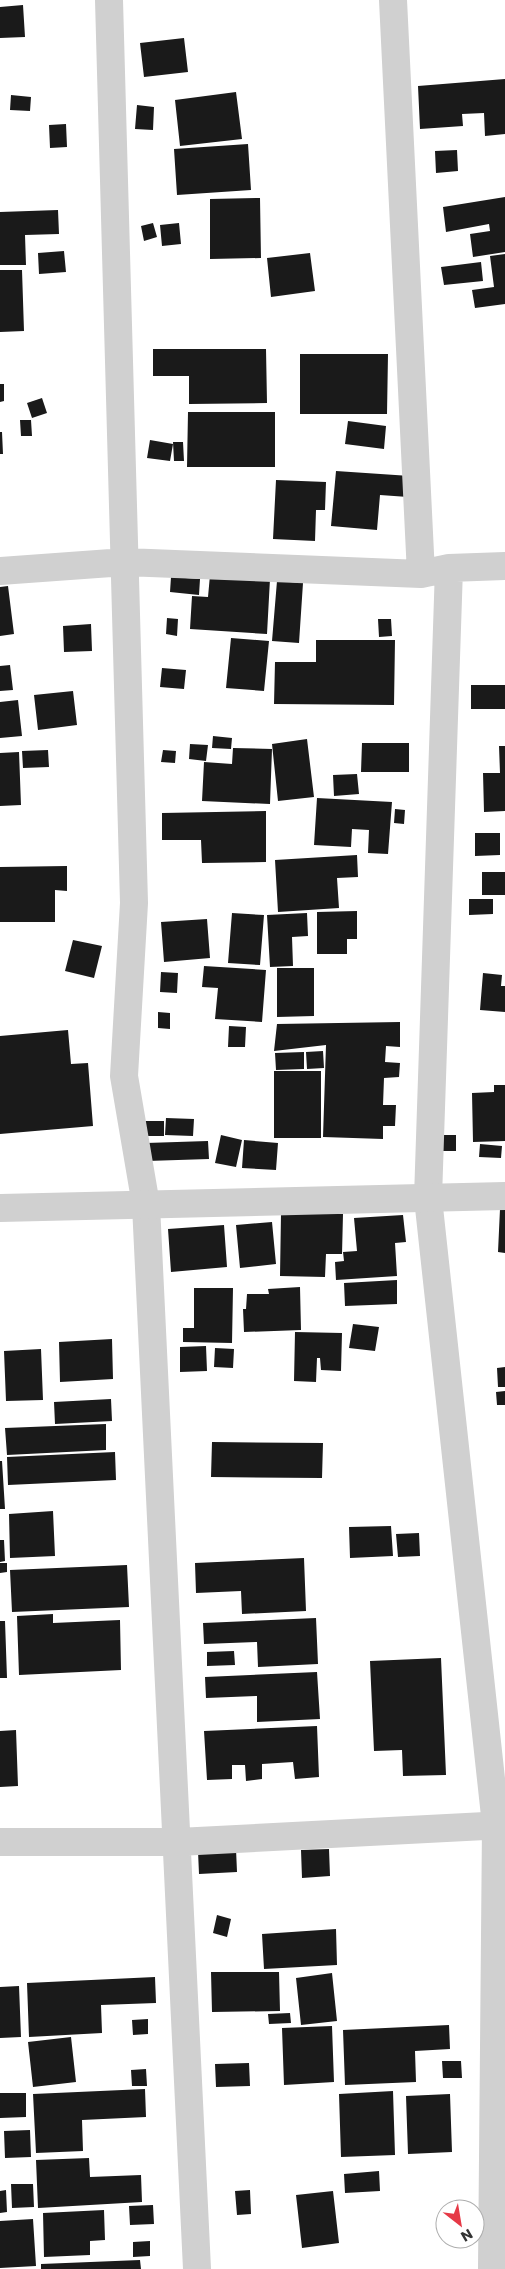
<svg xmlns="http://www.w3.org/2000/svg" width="505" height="2269" viewBox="0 0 505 2269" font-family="Poppins,sans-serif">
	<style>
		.building { fill: #1a1a1a }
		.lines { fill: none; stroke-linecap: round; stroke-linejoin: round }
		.minor { stroke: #d0d0d0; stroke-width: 28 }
		.tertiary { stroke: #d0d0d0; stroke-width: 28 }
	</style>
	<rect width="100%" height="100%" fill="#fff"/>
	<path class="building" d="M 23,5 L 25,37 L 0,38 L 0,7 Z
		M 184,38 L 188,72 L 144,77 L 140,43 Z
		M 505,79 L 505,134 L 485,136 L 484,113 L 462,114 L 463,126 L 420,129 L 418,86 Z
		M 236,92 L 242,139 L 180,146 L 175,100 Z
		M 11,95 L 31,97 L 30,111 L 10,110 Z
		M 137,105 L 154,107 L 153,130 L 135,129 Z
		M 66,124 L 67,147 L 50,148 L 49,125 Z
		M 248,144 L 251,190 L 177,195 L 174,149 Z
		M 457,150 L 458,171 L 436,173 L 435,151 Z
		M 505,197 L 505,252 L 473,257 L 470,234 L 490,231 L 489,224 L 446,232 L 443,207 Z
		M 260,198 L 261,258 L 210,259 L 210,199 Z
		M 58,210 L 59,234 L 25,235 L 26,265 L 0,265 L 0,212 Z
		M 153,223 L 157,237 L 144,241 L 141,226 Z
		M 179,223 L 181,244 L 162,246 L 160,225 Z
		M 64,251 L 66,272 L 39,274 L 38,253 Z
		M 310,253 L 315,291 L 271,297 L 267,258 Z
		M 505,254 L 505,304 L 475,308 L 472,290 L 494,287 L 490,256 Z
		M 481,262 L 483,281 L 444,285 L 441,267 Z
		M 0,270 L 22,270 L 24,331 L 0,332 Z
		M 153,349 L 266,349 L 267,403 L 189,404 L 189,376 L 153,376 Z
		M 300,354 L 388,354 L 387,414 L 300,414 Z
		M 0,384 L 4,384 L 4,401 L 0,402 Z
		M 42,398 L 47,413 L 32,418 L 27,403 Z
		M 188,412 L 275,412 L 275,467 L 187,467 Z
		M 20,420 L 31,420 L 32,436 L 21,436 Z
		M 348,421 L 386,426 L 384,449 L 345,444 Z
		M 0,432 L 2,432 L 3,454 L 0,454 Z
		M 150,440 L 173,444 L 170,461 L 147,458 Z
		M 173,442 L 183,442 L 184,461 L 174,461 Z
		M 336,471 L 410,476 L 408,497 L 380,495 L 377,530 L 331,526 Z
		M 276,480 L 326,482 L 325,510 L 316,510 L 315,541 L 273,539 Z
		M 210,575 L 270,579 L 267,634 L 190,629 L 192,596 L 208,597 Z
		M 171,577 L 200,579 L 199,595 L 170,592 Z
		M 277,581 L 303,583 L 299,643 L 272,641 Z
		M 8,586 L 14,634 L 0,636 L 0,587 Z
		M 167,618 L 178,619 L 177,636 L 166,634 Z
		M 378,619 L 391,619 L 392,636 L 379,637 Z
		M 91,624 L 92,651 L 64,652 L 63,626 Z
		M 231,638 L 269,641 L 264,691 L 226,688 Z
		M 316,640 L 395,640 L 394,705 L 274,704 L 275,662 L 316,662 Z
		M 10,665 L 13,690 L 0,691 L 0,666 Z
		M 162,668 L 186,670 L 184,689 L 160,687 Z
		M 471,685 L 505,685 L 505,709 L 471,709 Z
		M 73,691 L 77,725 L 38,730 L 34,695 Z
		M 18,700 L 22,736 L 0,738 L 0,702 Z
		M 213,736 L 232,738 L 231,749 L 212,748 Z
		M 307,739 L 314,797 L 278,801 L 272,744 Z
		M 362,743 L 409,743 L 409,772 L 361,772 Z
		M 190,744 L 208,745 L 206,761 L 189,759 Z
		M 499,746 L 505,746 L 505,811 L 484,812 L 483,773 L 500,773 Z
		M 233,748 L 272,749 L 270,804 L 202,801 L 204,762 L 232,764 Z
		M 48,750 L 49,767 L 23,768 L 22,751 Z
		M 163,750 L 176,751 L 175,763 L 161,762 Z
		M 19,752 L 21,805 L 0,806 L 0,753 Z
		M 357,774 L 359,794 L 334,796 L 333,775 Z
		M 317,798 L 392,802 L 388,854 L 368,853 L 369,830 L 352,829 L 351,847 L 314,845 Z
		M 395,809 L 405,810 L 404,824 L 394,823 Z
		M 266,811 L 266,862 L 202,863 L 201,840 L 162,840 L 162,813 Z
		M 475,833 L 500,833 L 500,855 L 475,856 Z
		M 357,855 L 358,877 L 337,878 L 339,908 L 278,912 L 275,860 Z
		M 67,866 L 67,891 L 55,890 L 55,922 L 0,922 L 0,867 Z
		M 482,872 L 505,872 L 505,895 L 482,895 Z
		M 469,899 L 493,899 L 493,914 L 469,915 Z
		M 357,911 L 357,939 L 347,939 L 347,954 L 317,954 L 317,912 Z
		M 232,913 L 264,915 L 260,965 L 228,963 Z
		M 307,913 L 308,936 L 292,937 L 293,966 L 270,967 L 267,915 Z
		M 207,919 L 210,958 L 164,962 L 161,922 Z
		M 73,940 L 102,946 L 94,978 L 65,971 Z
		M 204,966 L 266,970 L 262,1022 L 215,1019 L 218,988 L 202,987 Z
		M 277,968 L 314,968 L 314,1016 L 277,1017 Z
		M 161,972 L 178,973 L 177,993 L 160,992 Z
		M 483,973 L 502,975 L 501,986 L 505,986 L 505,1012 L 480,1010 Z
		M 158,1012 L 170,1013 L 170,1029 L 158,1028 Z
		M 400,1022 L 400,1047 L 386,1046 L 385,1062 L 400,1063 L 399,1077 L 384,1078 L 383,1105 L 396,1105 L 395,1126 L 383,1126 L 383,1139 L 323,1137 L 326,1045 L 274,1051 L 277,1024 Z
		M 229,1026 L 246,1027 L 245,1047 L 228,1047 Z
		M 68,1030 L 71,1064 L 88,1063 L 93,1126 L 0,1134 L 0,1036 Z
		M 323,1051 L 324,1068 L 307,1069 L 306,1052 Z
		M 304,1052 L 304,1069 L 276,1070 L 275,1053 Z
		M 274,1071 L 321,1071 L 321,1138 L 274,1138 Z
		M 494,1085 L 505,1085 L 505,1141 L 473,1142 L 472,1093 L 494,1092 Z
		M 166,1118 L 194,1119 L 193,1136 L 165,1135 Z
		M 140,1121 L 164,1121 L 164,1136 L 140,1136 Z
		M 221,1135 L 242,1140 L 236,1167 L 215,1163 Z
		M 439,1135 L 456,1135 L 456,1151 L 439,1151 Z
		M 244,1140 L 278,1143 L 276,1170 L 242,1168 Z
		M 208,1141 L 209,1159 L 147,1161 L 146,1143 Z
		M 480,1144 L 502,1146 L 501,1158 L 479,1157 Z
		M 500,1209 L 505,1209 L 505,1253 L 498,1252 Z
		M 281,1214 L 343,1214 L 342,1254 L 326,1254 L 325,1277 L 280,1276 Z
		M 403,1215 L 406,1242 L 395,1243 L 397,1276 L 336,1280 L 335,1262 L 344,1261 L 343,1252 L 357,1251 L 354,1218 Z
		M 272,1222 L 276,1264 L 240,1268 L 236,1225 Z
		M 224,1225 L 227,1267 L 171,1272 L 168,1229 Z
		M 397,1280 L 397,1304 L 345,1306 L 344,1283 Z
		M 300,1287 L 301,1330 L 244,1332 L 243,1309 L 246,1309 L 247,1294 L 269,1294 L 268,1289 Z
		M 194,1288 L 233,1288 L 232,1343 L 183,1342 L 183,1328 L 194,1328 Z
		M 353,1324 L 379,1327 L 375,1351 L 349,1348 Z
		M 295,1332 L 342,1333 L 341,1371 L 321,1370 L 320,1358 L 317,1358 L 316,1382 L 294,1381 Z
		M 112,1339 L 113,1379 L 60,1382 L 59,1342 Z
		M 206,1346 L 207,1371 L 180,1372 L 180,1347 Z
		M 215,1348 L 234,1349 L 233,1368 L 214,1367 Z
		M 41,1349 L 43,1400 L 6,1401 L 4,1351 Z
		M 505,1367 L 505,1387 L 498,1387 L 497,1368 Z
		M 505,1391 L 505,1405 L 497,1405 L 496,1392 Z
		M 111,1399 L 112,1421 L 55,1424 L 54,1402 Z
		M 106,1424 L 106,1450 L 7,1455 L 5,1428 Z
		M 212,1442 L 323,1443 L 322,1478 L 211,1477 Z
		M 115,1452 L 116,1480 L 8,1485 L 7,1457 Z
		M 0,1461 L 2,1461 L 5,1509 L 0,1509 Z
		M 53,1511 L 55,1556 L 10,1558 L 9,1514 Z
		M 391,1526 L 393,1556 L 350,1558 L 349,1527 Z
		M 419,1533 L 420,1556 L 398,1557 L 396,1534 Z
		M 0,1540 L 4,1540 L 5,1561 L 0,1562 Z
		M 304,1558 L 306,1611 L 242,1614 L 241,1591 L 196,1593 L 195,1563 Z
		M 0,1563 L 7,1563 L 7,1572 L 0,1573 Z
		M 127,1565 L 129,1607 L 12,1612 L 10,1570 Z
		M 53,1614 L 53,1623 L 120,1620 L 121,1670 L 19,1675 L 17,1616 Z
		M 316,1618 L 318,1664 L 258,1667 L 257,1642 L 204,1644 L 203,1623 Z
		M 0,1621 L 5,1621 L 7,1678 L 0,1678 Z
		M 234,1651 L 235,1665 L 207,1666 L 207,1652 Z
		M 441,1658 L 446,1775 L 403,1776 L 402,1750 L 374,1751 L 370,1661 Z
		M 317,1672 L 320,1719 L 257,1722 L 257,1696 L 206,1698 L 205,1677 Z
		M 317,1726 L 319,1777 L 295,1779 L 293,1762 L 262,1764 L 262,1779 L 246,1781 L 245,1765 L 232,1765 L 232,1779 L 207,1780 L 204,1731 Z
		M 16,1730 L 18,1786 L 0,1787 L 0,1731 Z
		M 236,1849 L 237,1872 L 199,1874 L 198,1851 Z
		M 329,1849 L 330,1876 L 302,1878 L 301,1850 Z
		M 217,1915 L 231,1919 L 227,1937 L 213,1933 Z
		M 336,1929 L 337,1965 L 264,1969 L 262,1934 Z
		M 211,1972 L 279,1972 L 280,2011 L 212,2012 Z
		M 332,1973 L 337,2021 L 301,2025 L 296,1978 Z
		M 155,1977 L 156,2003 L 101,2005 L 102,2033 L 29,2037 L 27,1983 Z
		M 19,1986 L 21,2037 L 0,2038 L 0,1987 Z
		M 290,2013 L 291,2023 L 269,2024 L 268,2014 Z
		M 148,2019 L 148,2034 L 133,2035 L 132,2020 Z
		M 449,2025 L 450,2049 L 415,2051 L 416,2082 L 345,2085 L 343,2030 Z
		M 332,2026 L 334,2082 L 284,2085 L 282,2028 Z
		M 71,2037 L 76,2082 L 33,2087 L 28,2042 Z
		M 442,2061 L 461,2061 L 462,2078 L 443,2078 Z
		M 249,2063 L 250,2086 L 216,2087 L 215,2064 Z
		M 146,2069 L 147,2086 L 132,2086 L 131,2070 Z
		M 145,2089 L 146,2117 L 82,2120 L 83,2151 L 36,2153 L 33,2094 Z
		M 393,2091 L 395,2155 L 341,2157 L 339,2094 Z
		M 0,2093 L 26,2093 L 26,2117 L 0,2118 Z
		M 450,2094 L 452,2152 L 408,2154 L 406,2096 Z
		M 30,2130 L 31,2157 L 5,2158 L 4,2131 Z
		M 89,2158 L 90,2177 L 141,2175 L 142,2202 L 38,2208 L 36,2160 Z
		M 379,2171 L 380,2191 L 345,2193 L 344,2174 Z
		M 11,2184 L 33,2184 L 34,2207 L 12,2208 Z
		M 6,2190 L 7,2212 L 0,2213 L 0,2191 Z
		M 250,2190 L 251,2214 L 237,2215 L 235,2191 Z
		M 333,2191 L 339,2243 L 302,2248 L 296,2195 Z
		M 153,2205 L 154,2224 L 130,2225 L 129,2206 Z
		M 104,2210 L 105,2240 L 90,2241 L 90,2255 L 44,2257 L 43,2213 Z
		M 33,2219 L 36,2266 L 0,2268 L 0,2221 Z
		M 150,2241 L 150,2256 L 133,2257 L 133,2242 Z
		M 140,2260 L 141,2269 L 41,2269 L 41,2264 Z"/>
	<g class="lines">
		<path class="minor" d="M 109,0 L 134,903 L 124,1076 L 146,1205 L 197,2269
			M 393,0 L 421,574
			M 449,568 L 428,1198 L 496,1825 L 492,2269
			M 0,571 L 125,562 L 421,574 L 449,568 L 505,566
			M 0,1842 L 178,1842 L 505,1825"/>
		<path class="tertiary" d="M 0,1208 L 505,1196"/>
	</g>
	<g transform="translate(460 2224) rotate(149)"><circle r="24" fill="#ffffff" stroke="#adadad"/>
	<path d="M0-4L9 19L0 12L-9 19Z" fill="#e63946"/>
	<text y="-8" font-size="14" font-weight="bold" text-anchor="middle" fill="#333333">N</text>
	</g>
</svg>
